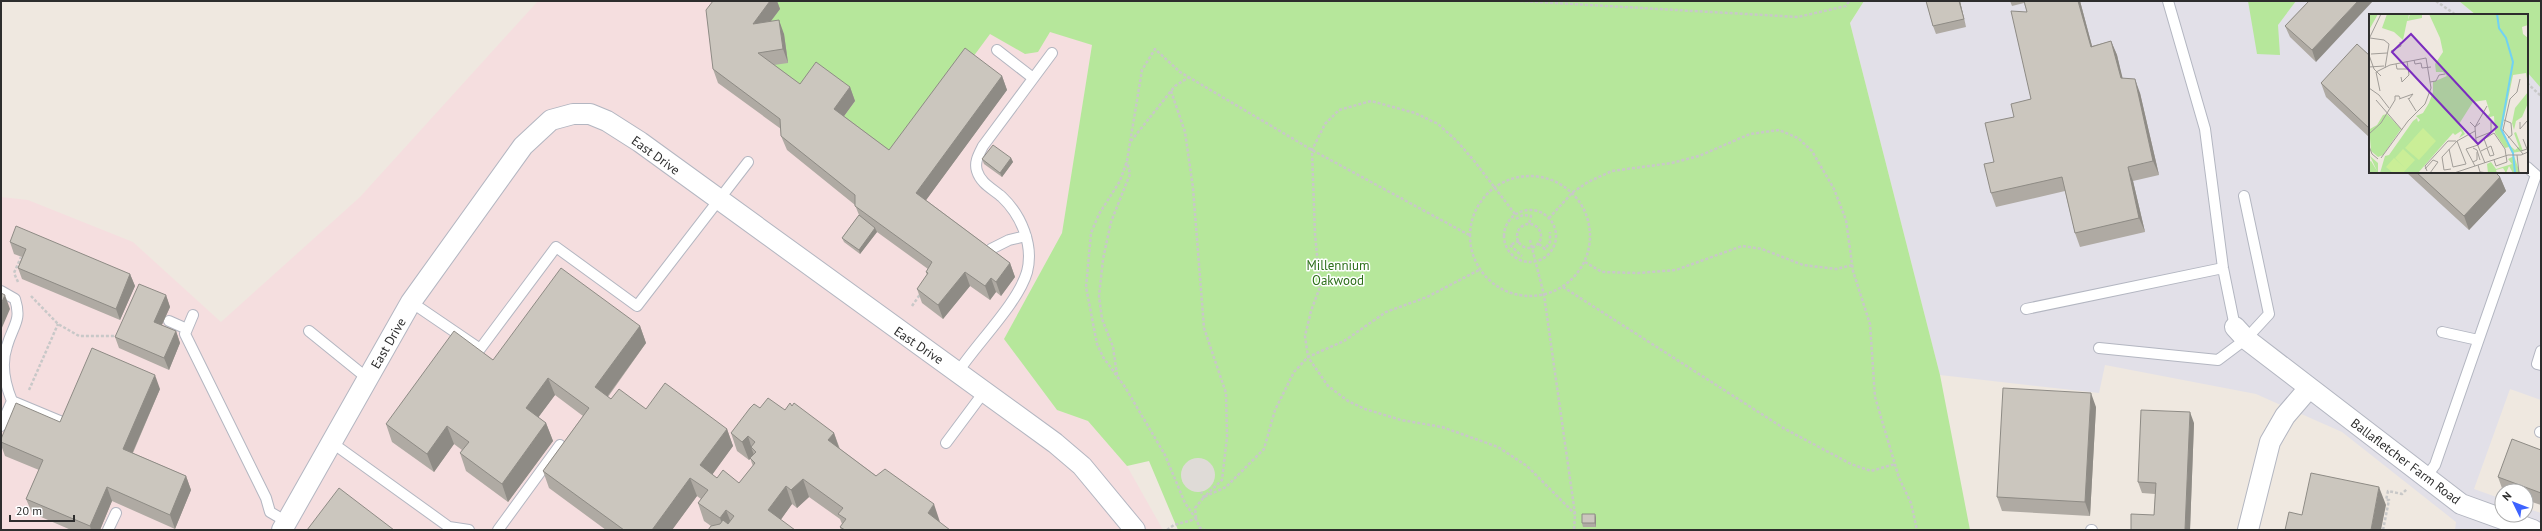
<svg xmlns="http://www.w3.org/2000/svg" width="2542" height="531" viewBox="0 0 2542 531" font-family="'PT Sans',sans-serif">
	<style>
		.industrial { fill: #e2e0e8 }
		.medical { fill: #f5dedf }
		.green { fill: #b6e79b }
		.plaza { fill: #dfdbd7 }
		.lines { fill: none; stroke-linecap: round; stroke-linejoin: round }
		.service-casing { stroke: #b3b6c1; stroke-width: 12 }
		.minor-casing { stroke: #b3b6c1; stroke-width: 22 }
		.path { stroke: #c8c8c8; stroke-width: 2.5; stroke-dasharray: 3 2; stroke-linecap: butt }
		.service { stroke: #fff; stroke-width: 10 }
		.minor { stroke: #fff; stroke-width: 20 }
		.wall { fill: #afaaa3 }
		.shaded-wall { fill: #8e8b85 }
		.building { fill: #cbc6be; stroke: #8e8b85 }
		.labels { text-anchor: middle; stroke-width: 3; stroke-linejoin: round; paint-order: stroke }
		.street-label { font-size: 13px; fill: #2d2d2d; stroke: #fff }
		.park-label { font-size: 13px; fill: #2c6f19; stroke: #fff }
		.inset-river { fill: none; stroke: #71d2f3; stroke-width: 2 }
		.inset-road { fill: none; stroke: #a19d98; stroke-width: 1 }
		.view { fill: #7b2cbf; fill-opacity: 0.15; stroke: #7b2cbf; stroke-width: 2 }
		.inset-edge { fill: none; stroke: #2d2d2d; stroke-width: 2 }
	</style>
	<rect width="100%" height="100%" fill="#efe8e0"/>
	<path class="industrial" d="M 1864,1 L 2459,1 L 2476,15 L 2370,15 L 2370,172 L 2527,172 L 2527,32 L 2541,37 L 2541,400 L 2510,389 L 2474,489 L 2502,499 L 2502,515 L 2526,515 L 2526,508 L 2541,513 L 2541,530 L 2455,530 L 2456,522 L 2342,432 L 2256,394 L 2105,365 L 2099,393 L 1940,375 L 1850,23 Z"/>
	<path class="medical" d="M 538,1 L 971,1 L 1015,20 L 1092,45 L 1062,233 L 1004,339 L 1057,410 L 1088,421 L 1127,466 L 1163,530 L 1,530 L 1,197 L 28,200 L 133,242 L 221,322 L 360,197 Z"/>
	<path class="green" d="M 769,1 L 1864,1 L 1850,23 L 1940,375 L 1970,530 L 1178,530 L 1149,461 L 1127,466 L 1088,421 L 1057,410 L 1004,339 L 1062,233 L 1092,45 L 1050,32 L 1038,52 L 1025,54 L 990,34 L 894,164 L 839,123 L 855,101 L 805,98 L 763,67 L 758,38 Z
		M 2248,1 L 2296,1 L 2278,25 L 2280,55 L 2257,54 Z
		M 2459,1 L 2541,1 L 2541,88 L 2527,72 L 2527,15 L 2476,15 Z"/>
	<path class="plaza" d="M1181 475a17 17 0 1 1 34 0a17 17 0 1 1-34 0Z"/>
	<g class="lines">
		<g class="service-casing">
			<path id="service" d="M 2168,1 L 2205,129 L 2223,268 L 2235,327
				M 997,50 L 1033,78
				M 991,249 L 1009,240 L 1026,236
				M 1,291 L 15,299 C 22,321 13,325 7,346 C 1,363 5,384 12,401 L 1,426
				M 411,302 L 480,349 L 556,247 L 637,306 L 748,162
				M 2026,309 L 2223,268
				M 193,315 L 185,334 L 266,498 L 270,512 L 287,522
				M 169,321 L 187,329
				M 309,331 L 367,378
				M 2442,332 L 2478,340
				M 2099,348 L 2218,360 L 2246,339 L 2269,314 L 2244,196
				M 2541,351 L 2537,364 L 2541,365
				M 958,372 C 977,343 1018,303 1027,272 C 1034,245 1021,215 1002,197 C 993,189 981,184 977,171 C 974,162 979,154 983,146 L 1052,53
				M 12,401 L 60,421
				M 2540,432 L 2541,432
				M 331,442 L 449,527 L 469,530
				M 946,443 L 984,392
				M 2426,477 L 2435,465 L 2536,175 L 2527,167
				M 108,530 L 116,513
				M 498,530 L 560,445
				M 2091,530 L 2092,530"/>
		</g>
		<g class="minor-casing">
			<path id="minor" d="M 2235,327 L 2246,339 L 2461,504 L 2533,530
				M 282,530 L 411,302 L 523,146 L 551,120 L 573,114 L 590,114 L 607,121 L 640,142 L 1055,443 L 1082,466 L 1135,530
				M 2248,530 L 2270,442 L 2285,416 L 2309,388"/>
		</g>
		<path class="path" d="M 1520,1 L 1798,17 L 1846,6 L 1849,1
			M 2436,1 L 2456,15
			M 2527,83 L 2541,96
			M 1171,91 L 1185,132 L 1193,188 L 1204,328 L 1226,393 L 1227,437 L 1222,480 L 1204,497 L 1201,492
			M 1131,141 L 1175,86 L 1189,77
			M1470 236a60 60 0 1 1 120 0a60 60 0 1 1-120 0Z
			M1504 236a26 26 0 1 1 52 0a26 26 0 1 1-52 0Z
			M 1515,214 L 1475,162 L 1457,141 L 1438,124 L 1415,113 L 1371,101 L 1339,110 L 1325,124 L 1312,150 L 1315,234 L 1320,287 L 1311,311 L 1305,336 L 1308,357 L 1328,386 L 1348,401 L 1365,409 L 1401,420 L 1442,427 L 1498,447 L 1527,466 L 1575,514
			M 1549,218 L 1573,192 L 1588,182 L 1612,171 L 1672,163 L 1699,156 L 1750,134 L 1779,130 L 1798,138 L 1812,151 L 1834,189 L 1846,220 L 1853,271 L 1870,324 L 1875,397 L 1899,478 L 1911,503 L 1917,530
			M 1516,219 L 1523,215 L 1531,216 L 1529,224
			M1517 236a12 12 0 1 1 24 0a12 12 0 1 1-24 0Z
			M 1530,240 L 1544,295 L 1575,514 L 1574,530
			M 1519,241 L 1510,245 L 1522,256
			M 1539,244 L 1545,249 L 1550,242 L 1550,232
			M 1585,262 L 1602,272 L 1638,273 L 1676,270 L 1742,246 L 1762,249 L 1803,265 L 1836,269 L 1853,265
			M 18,282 L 14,273 L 21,257
			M 1563,287 L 1785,429 L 1851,464 L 1871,471 L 1895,464
			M 31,296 L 58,324 L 79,336 L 117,336
			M 912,306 L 921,293
			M 1117,375 L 1113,347 L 1102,319 L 1099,296 L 1103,259 L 1111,222 L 1130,174 L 1127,162
			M 29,390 L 58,324
			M 1196,518 L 1195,508 L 1204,497 L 1226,487 L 1264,449 L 1275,410 L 1294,372 L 1308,357 L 1344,341 L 1386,312 L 1427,297 L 1479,270
			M 1196,519 L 1185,503 L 1165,455 L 1125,387 L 1103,357 L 1097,344 L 1086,287 L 1091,233 L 1099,214 L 1120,181 L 1127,161 L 1142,70 L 1155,49 L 1180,72 L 1312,150 L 1469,235
			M 1167,530 L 1174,525 L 1196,519 L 1200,528 L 1205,530
			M 2383,530 L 2389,500 L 2386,500 L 2388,491 L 2402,494 L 2407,489"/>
		<use href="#service" class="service"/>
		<use href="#minor" class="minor"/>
	</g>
	<path class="wall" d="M 713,1 L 777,1 L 780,9 L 771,21 L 784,34 L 788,63 L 774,65 L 800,84 L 850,87 L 855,101 L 844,116 L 889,150 L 1002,76 L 1007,90 L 926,200 L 1010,263 L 1015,277 L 1001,296 L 996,292 L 990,300 L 970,286 L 943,319 L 922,303 L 917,289 L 927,275 L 926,272 L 928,269 L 877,232 L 860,254 L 844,242 L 842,238 L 859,215 L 855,205 L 787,150 L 781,136 L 781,129 L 718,83 L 713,69 Z
		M 1926,1 L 1960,1 L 1966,27 L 1936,34 L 1933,26 Z
		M 2010,1 L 2080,1 L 2092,46 L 2111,41 L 2117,55 L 2122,78 L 2140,93 L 2159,175 L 2133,181 L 2145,232 L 2080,247 L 2075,233 L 2065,191 L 1996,207 L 1991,193 L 1994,162 L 2014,117 L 2031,99 L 2027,12 L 2024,3 L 2012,6 Z
		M 2309,1 L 2316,62 L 2290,37 L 2285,26 Z
		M 2370,56 L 2370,138 L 2326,97 L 2321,83 Z
		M 1011,158 L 1013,162 L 1002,177 L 984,164 L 982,159 Z
		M 2406,172 L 2495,172 L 2500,177 L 2506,191 L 2469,230 Z
		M 10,242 L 130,274 L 135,286 L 120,320 L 22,279 L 18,268 L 22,257 L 14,254 Z
		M 166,295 L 170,307 L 162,325 L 176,331 L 180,343 L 169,370 L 119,348 L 115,337 Z
		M 640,326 L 646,343 L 608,397 L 611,399 L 646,409 L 727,429 L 733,446 L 712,475 L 717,478 L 739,483 L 753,466 L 750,458 L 749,460 L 737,451 L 731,433 L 760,408 L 785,410 L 792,406 L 834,433 L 840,449 L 950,530 L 841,530 L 840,527 L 842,524 L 840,519 L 809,497 L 797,508 L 792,504 L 781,519 L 711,526 L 704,521 L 698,503 L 701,499 L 697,496 L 672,530 L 606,530 L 549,488 L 543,471 L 583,416 L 555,395 L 538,417 L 546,423 L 553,441 L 508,502 L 466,471 L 460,453 L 462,450 L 454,444 L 434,472 L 392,442 L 386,424 L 493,360 Z
		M 160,389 L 133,453 L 186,476 L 191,490 L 175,529 L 112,501 L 100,530 L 71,530 L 32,513 L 26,499 L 39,470 L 5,456 L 1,445 L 1,442 Z
		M 2096,407 L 2090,516 L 2002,511 L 1997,497 Z
		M 2194,423 L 2190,530 L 2131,530 L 2154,515 L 2155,494 L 2142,493 L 2138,482 Z
		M 2541,450 L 2541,505 L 2526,500 L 2526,491 L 2503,491 L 2498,477 Z
		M 1595,514 L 1596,518 L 1596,527 L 1583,527 L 1582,523 Z"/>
	<path class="shaded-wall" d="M 770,1 L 777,1 L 780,9 L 758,38 L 753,24 Z
		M 1959,1 L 1960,1 L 1966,27 L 1964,19 Z
		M 2078,1 L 2080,1 L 2096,61 L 2091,47 Z
		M 2358,1 L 2373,1 L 2316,62 L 2312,50 Z
		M 779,20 L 784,34 L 788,63 L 783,49 Z
		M 2111,41 L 2117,55 L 2126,92 L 2121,78 Z
		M 1002,76 L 1007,90 L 921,207 L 916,193 Z
		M 2135,79 L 2140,93 L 2159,175 L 2153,161 Z
		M 850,87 L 855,101 L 839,123 L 834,109 Z
		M 1011,158 L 1013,162 L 1002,177 L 1000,173 Z
		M 2128,167 L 2133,181 L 2145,232 L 2139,218 Z
		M 2500,177 L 2506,191 L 2469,230 L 2464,216 Z
		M 875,228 L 877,232 L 860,254 L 859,250 Z
		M 1010,263 L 1015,277 L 1001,296 L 996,282 Z
		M 965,272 L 970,286 L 943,319 L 938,305 Z
		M 130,274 L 135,286 L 120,320 L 116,309 Z
		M 991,278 L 996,292 L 990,300 L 985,286 Z
		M 5,295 L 10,309 L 1,330 L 1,304 Z
		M 166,295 L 170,307 L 158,333 L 154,322 Z
		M 640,326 L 646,343 L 601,405 L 595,387 Z
		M 176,331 L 180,343 L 169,370 L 164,358 Z
		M 155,375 L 160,389 L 128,463 L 123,449 Z
		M 548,378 L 555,395 L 532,426 L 526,408 Z
		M 2091,393 L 2096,407 L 2090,516 L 2085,502 Z
		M 2190,412 L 2194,423 L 2190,530 L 2185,530 Z
		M 546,423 L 553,441 L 508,502 L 502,484 Z
		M 447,426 L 454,444 L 434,472 L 427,454 Z
		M 727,429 L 733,446 L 706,483 L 700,465 Z
		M 834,433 L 840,451 L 828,440 Z
		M 748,436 L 752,449 L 751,447 L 754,455 L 749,460 L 742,442 Z
		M 186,476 L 191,490 L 175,529 L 170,515 Z
		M 690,478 L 697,496 L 672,530 L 652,530 Z
		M 803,479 L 809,497 L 797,508 L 791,490 Z
		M 786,486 L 792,504 L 775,528 L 768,510 Z
		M 107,487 L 112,501 L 100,530 L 91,530 L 90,526 Z
		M 2379,487 L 2386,505 L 2381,530 L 2371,530 Z
		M 934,504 L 940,522 L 935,530 L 928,513 Z
		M 726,510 L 733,528 L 724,530 L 720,518 Z
		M 1595,514 L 1596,518 L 1596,527 L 1595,523 Z"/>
	<path class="building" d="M 713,1 L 770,1 L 753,24 L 779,20 L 783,49 L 758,53 L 800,84 L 816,62 L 850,87 L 834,109 L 889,150 L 965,48 L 1002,76 L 916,193 L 1010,263 L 996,282 L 991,278 L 985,286 L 965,272 L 938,305 L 917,289 L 928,273 L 926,272 L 932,262 L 855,206 L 855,195 L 781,136 L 780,119 L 713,69 L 706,10 Z
		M 1926,1 L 1959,1 L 1964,19 L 1933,26 Z
		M 2024,1 L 2078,1 L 2091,47 L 2111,41 L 2121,78 L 2135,79 L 2153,161 L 2128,167 L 2139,218 L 2075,233 L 2062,177 L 1991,193 L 1984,164 L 1994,162 L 1985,123 L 2014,117 L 2011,104 L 2031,99 L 2011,11 L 2027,12 Z
		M 2309,1 L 2358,1 L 2312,50 L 2285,26 Z
		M 2357,44 L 2370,56 L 2370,129 L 2321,83 Z
		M 993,145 L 1011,158 L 1000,173 L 982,159 Z
		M 2416,172 L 2495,172 L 2500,177 L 2464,216 Z
		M 859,215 L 875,228 L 859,250 L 842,238 Z
		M 16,226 L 130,274 L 116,309 L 18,268 L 26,249 L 10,242 Z
		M 561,268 L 640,326 L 595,387 L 611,399 L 619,389 L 646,409 L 665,383 L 727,429 L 700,465 L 717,478 L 723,470 L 739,483 L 755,463 L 750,458 L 756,452 L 751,447 L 755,442 L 748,436 L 742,442 L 731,433 L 750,408 L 754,404 L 760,408 L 768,398 L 785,410 L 790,403 L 792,406 L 794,403 L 834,433 L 828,440 L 876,476 L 885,469 L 934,504 L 928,513 L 950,530 L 845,530 L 840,527 L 846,519 L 838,514 L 843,508 L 803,479 L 791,490 L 786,486 L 768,510 L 795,530 L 708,530 L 711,526 L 720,524 L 723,520 L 728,524 L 734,516 L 726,510 L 720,518 L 698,503 L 708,490 L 690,478 L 652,530 L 624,530 L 543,471 L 589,408 L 548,378 L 526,408 L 546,423 L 502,484 L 460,453 L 469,442 L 447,426 L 427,454 L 386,424 L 454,331 L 493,360 Z
		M 139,284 L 166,295 L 154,322 L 176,331 L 164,358 L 115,337 Z
		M 1,293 L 5,295 L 1,304 Z
		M 92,348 L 155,375 L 123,449 L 186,476 L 170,515 L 107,487 L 90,526 L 26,499 L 43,460 L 1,442 L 1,439 L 16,403 L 60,422 Z
		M 2003,388 L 2091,393 L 2085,502 L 1997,497 Z
		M 2141,410 L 2190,412 L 2185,530 L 2131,530 L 2131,514 L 2154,515 L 2156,483 L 2138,482 Z
		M 2512,439 L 2541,450 L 2541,493 L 2498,477 Z
		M 2311,473 L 2379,487 L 2371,530 L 2285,530 L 2289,512 L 2302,515 Z
		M 339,488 L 394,530 L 307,530 Z
		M 1582,514 L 1595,514 L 1595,523 L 1582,523 Z"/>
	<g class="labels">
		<g class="street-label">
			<text transform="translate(656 155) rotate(36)" y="5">East Drive</text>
			<text transform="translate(388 343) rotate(-60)" y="5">East Drive</text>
			<text transform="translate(919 345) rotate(34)" y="5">East Drive</text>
			<text transform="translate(2406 461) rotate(37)" y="5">Ballafletcher Farm Road</text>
		</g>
		<g class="park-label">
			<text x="1338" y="270">Millennium<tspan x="1338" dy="15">Oakwood</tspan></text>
		</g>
	</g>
	<g transform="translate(2369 14)">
		<rect width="159" height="159" fill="#efe8e0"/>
		<path d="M 0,0 L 9,0 L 0,16 ZM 18,0 L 40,0 L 39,6 L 41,0 L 53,0 L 53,4 L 38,7 L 34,26 L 25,18 L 13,14 ZM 60,0 L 159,0 L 159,11 L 153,13 L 154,20 L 159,24 L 159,71 L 157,59 L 144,61 L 133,114 L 138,129 L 146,136 L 150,133 L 145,119 L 147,118 L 154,137 L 159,136 L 143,139 L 140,133 L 136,134 L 126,119 L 125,102 L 117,104 L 121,99 L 117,86 L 104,88 L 90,110 L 96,120 L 90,124 L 93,119 L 92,117 L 86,121 L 84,119 L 49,159 L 11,159 L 16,142 L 20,141 L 44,107 L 48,104 L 49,108 L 51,106 L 47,102 L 54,99 L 60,89 L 64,78 L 64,68 L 78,62 L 74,58 L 67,58 L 66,50 L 74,38 L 71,24 ZM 159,78 L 159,89 L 153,103 L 147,107 L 145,116 L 143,109 L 146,94 ZM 18,100 L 32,115 L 14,141 L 9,143 L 2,137 L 0,112 L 1,115 L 8,111 L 14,101 ZM 1,142 L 9,149 L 9,159 L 0,159 L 0,148 L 2,147 L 8,157 ZM 145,142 L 151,159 L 144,159 L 140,152 L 137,159 L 134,154 L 127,156 L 128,159 L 119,159 L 118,150 L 122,148 L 127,155 L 143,150 L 139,145 Z" fill="#b6e79b"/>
		<path d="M 54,114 L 67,127 L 50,146 L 36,134 ZM 34,135 L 46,146 L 34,159 L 24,159 L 17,153 L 25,144 L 36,154 L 26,144 Z" fill="#caee97"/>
		<path class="inset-river" d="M 128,0 L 130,14 L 137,24 L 144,48 L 132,115 L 144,139 L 146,159"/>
		<path class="inset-road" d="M 1,24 L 15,26 L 20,30 L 16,54M 0,25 L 12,0M 22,37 L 32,32 L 31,28M 2,40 L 18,39M 0,41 L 5,55 L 12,62M 45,46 L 46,50 L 52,49 L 53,54 L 62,53M 27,50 L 28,55 L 39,55M 0,53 L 15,52M 7,58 L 21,51 L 57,44 L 62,74 L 56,90 L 39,107 L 12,144M 7,58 L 11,77M 32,63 L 33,68 L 40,61 L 38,47M 151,65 L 148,78 L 141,85 L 134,116 L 154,140M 61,68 L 67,67 L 70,61 L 76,60M 0,74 L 10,81 L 20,94M 39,84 L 47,97M 30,85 L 44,80 L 40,85M 7,86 L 33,116M 135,106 L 142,109 L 143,121 L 139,124M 101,108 L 106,113 L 111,109M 151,108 L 151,115 L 158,107M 0,120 L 12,109 L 26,86 L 26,82 L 30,82 L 31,84M 107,124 L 122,118 L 122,108M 0,132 L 3,140 L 9,145M 118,133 L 115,125 L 125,119 L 136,135 L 138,148 L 127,152 L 125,146M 104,134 L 108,136 L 111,146M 80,135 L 84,153 L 97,150 L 88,127M 112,137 L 122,132 L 125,141 L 121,142 L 118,134M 152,137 L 158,135 L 154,125M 148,141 L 150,159M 104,148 L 108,146 L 108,138M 116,149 L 107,127 L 106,113 L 118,92M 109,151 L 111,158 L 119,159M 106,152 L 97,135 L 109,131M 56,155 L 64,146 L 69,148 L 61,159M 82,155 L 75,156 L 73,143 L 88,127 L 106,117M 58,157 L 56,152 L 79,127 L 87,127M 85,159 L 139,141 L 152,141 L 159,138"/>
		<path class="view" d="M 42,20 L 128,113 L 109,130 L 23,38 Z"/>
		<rect width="159" height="159" class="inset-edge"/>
	</g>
	<rect width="2542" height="531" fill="none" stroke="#2d2d2d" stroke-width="4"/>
	<g transform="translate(2514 503) rotate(313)"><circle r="19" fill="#ffffff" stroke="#ababab"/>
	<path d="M0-3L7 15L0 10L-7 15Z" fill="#3d63ff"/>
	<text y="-6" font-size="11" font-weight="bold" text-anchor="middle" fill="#2d2d2d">N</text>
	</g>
	<path d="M10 515v6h64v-6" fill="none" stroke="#2d2d2d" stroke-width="2"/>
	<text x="16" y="515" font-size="12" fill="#2d2d2d" stroke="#ffffff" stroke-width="3" paint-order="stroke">20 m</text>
</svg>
